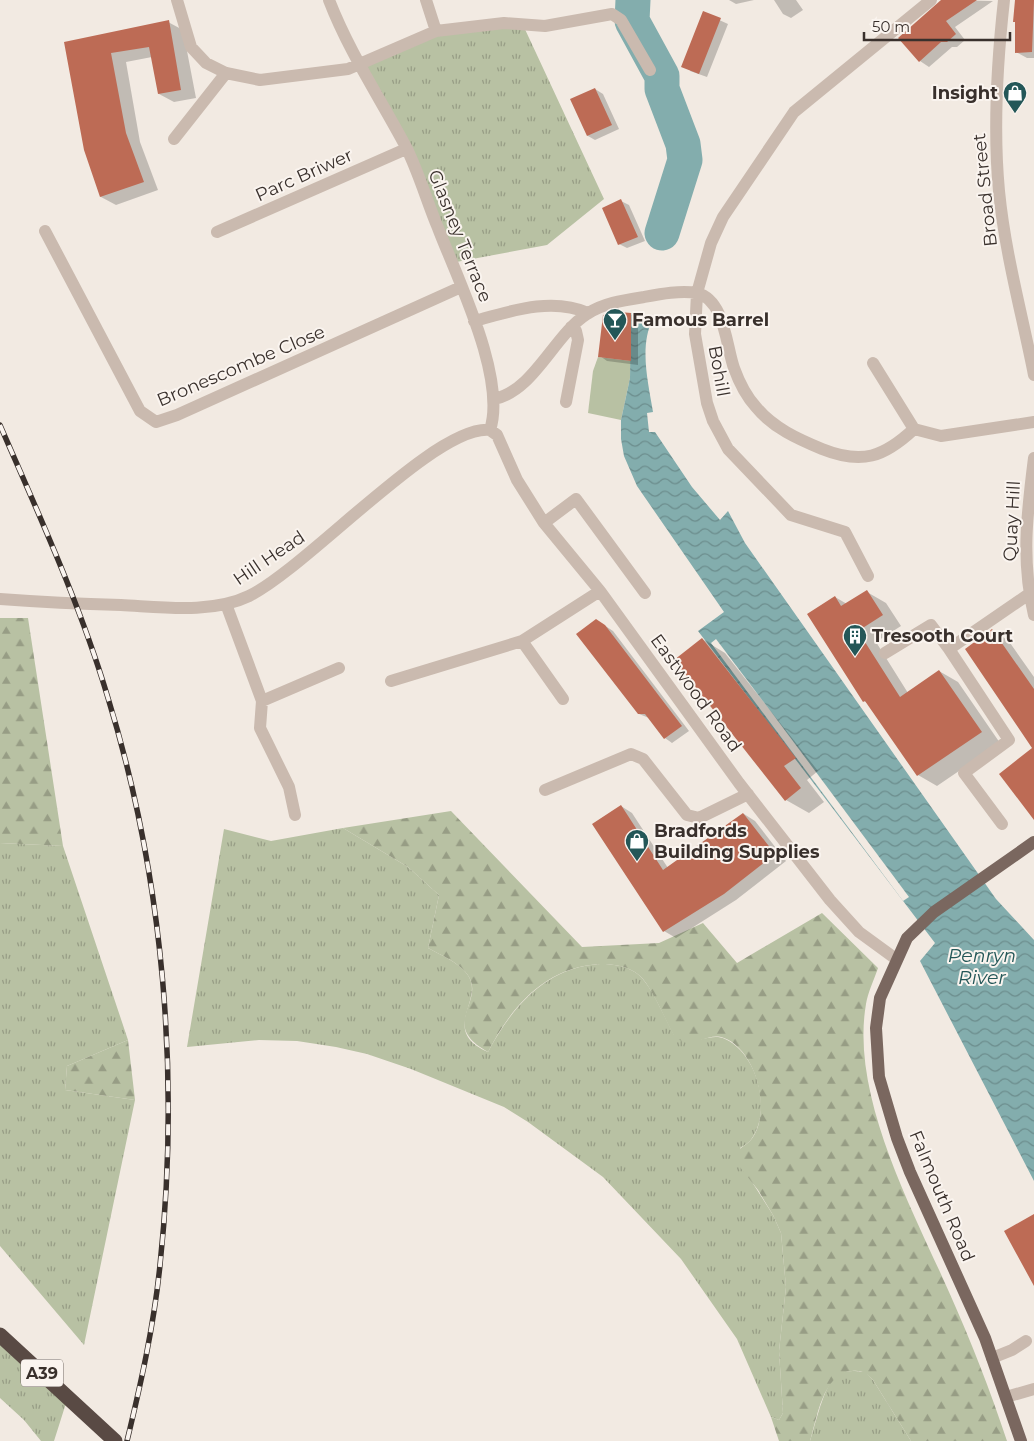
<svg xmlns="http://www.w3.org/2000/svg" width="1034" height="1441" viewBox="0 0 1034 1441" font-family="Montserrat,sans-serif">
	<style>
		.grass { fill: url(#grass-tufts) }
		.forest { fill: url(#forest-firs) }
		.garden { fill: #b8c1a3 }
		.water { fill: url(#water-waves) }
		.pier { fill: #f2eae2 }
		.shadow { fill: #0003 }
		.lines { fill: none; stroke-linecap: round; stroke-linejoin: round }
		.river { stroke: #83adad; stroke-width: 35 }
		.building { fill: #bd6b55 }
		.minor { stroke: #cabaaf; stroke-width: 12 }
		.major { stroke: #7a675f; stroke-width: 12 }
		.highway { stroke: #594a44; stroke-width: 15 }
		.rail-casing { stroke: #39302c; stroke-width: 5.5 }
		.rail { stroke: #faf4ef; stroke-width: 4; stroke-dasharray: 11; stroke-linecap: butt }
		.labels { text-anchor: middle; stroke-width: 4; stroke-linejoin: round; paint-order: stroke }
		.shield { fill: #faf4ef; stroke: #736b66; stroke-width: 1 }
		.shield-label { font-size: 16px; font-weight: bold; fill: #39302c }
		.poi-label { font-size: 18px; font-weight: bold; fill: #39302c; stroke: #faf4ef; text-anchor: start }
		.street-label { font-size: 18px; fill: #39302c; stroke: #faf4ef }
		.water-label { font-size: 19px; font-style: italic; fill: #245758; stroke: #faf4ef }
	</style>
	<defs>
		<pattern id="grass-tufts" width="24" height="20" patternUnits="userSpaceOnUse" patternTransform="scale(1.25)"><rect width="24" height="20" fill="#b8c1a3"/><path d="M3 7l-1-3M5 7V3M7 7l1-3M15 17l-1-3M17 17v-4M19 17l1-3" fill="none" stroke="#979d85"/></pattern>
		<pattern id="forest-firs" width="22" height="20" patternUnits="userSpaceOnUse" patternTransform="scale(1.25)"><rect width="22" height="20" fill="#b8c1a3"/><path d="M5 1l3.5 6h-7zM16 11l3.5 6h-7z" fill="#979d85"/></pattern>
		<pattern id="water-waves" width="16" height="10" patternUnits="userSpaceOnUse" patternTransform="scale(1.25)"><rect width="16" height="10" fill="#83adad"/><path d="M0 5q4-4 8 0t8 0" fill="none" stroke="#6c8d8d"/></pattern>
	</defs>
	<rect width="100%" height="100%" fill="#f2eae2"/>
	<path class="grass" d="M 523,25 L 604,199 L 547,245 L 451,263 L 406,149 L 359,65 L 436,31 Z
		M 343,828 L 408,867 L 439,895 L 428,948 C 441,955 462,964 469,977 C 483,1001 440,1031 488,1052 C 512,1007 546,967 600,964 C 614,964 629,966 640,976 C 652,987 665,1019 674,1035 C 690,1050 709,1031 725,1039 C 758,1054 773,1112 750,1141 C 747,1144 743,1146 740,1148 L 752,1182 L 773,1215 L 781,1233 L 786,1287 L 779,1351 L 783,1413 L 779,1420 L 771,1417 L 737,1339 L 681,1259 L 603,1177 L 528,1122 L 504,1107 L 411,1069 L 367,1054 L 336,1047 L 297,1041 L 259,1040 L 187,1047 L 224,829 L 271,841 Z
		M 0,843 L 63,846 L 128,1040 L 67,1066 L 65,1090 L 135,1100 L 84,1345 L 0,1246 Z
		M 0,1341 L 67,1400 L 54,1441 L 41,1441 L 24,1420 L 0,1398 Z
		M 855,1371 L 865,1372 L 873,1380 L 911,1441 L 810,1441 C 815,1426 824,1385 836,1376 C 841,1372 848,1371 855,1371 Z"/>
	<path class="forest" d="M 0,618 L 28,618 L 63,846 L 0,843 Z
		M 451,811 L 582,947 L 659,943 L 703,923 L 737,963 L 822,913 L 878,968 C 874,980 868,992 866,1004 C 850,1096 913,1210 949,1292 C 971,1341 990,1390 1007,1441 L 911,1441 L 873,1380 C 866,1373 862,1370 852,1371 C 823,1373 817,1418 810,1441 L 779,1441 L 771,1417 L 779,1420 L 783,1413 L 779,1351 L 786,1287 L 781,1233 L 773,1215 L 758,1190 L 736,1162 L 738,1151 C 741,1147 746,1145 750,1141 C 773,1115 757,1050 724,1038 C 705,1031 693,1053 674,1036 C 665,1020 652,987 640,976 C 629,966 614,964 600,964 C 545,967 511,1007 488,1052 C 439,1025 484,1003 469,977 C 462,964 441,955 428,948 L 439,895 L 408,867 L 343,828 Z
		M 128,1040 L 135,1100 L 65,1090 L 67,1066 Z"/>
	<path class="garden" d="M 598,357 L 631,361 L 630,378 L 621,420 L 588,413 L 593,371 Z"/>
	<path class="water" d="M 631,313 L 653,318 C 639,347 648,381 653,412 L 647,413 L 649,432 L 655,432 L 692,487 L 720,520 L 728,511 L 745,543 L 996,899 L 1034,940 L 1034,1181 L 920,961 L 935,943 L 698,631 L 724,612 L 637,486 L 624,456 L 621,439 L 621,420 L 630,378 Z"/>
	<path class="pier" d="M 716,639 L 772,713 L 909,897 L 903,901 L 711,643 Z"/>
	<path class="shadow" d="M 729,0 L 754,0 L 736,4 Z
		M 774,0 L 796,0 L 803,10 L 791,18 L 783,14 Z
		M 944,0 L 993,1 L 955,27 L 965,40 L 957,47 L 952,47 L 929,67 L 920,61 Z
		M 1016,0 L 1034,0 L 1034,58 L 1027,58 L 1016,52 Z
		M 704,13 L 728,24 L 707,77 L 690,71 Z
		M 168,22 L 183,30 L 196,98 L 174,102 L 159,94 L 152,57 L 126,62 L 140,142 L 158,190 L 116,205 L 101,197 L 85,149 L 66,43 Z
		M 595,89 L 603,94 L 619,129 L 595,140 L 588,136 Z
		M 621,201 L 629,205 L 645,241 L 627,248 L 619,244 Z
		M 630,314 L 638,319 L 638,365 L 607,361 L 600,356 Z
		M 867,592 L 886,603 L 901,626 L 876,642 L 908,693 L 939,671 L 958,682 L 1000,743 L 937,786 L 918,775 L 869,704 L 864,701 L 835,597 L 847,604 Z
		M 604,625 L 613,631 L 689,731 L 672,743 L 665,738 L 649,718 L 639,714 Z
		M 992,631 L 1008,640 L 1034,677 L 1034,817 L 1034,749 Z
		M 702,639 L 725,653 L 818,771 L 807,780 L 824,802 L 809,813 L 786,800 Z
		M 621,806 L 632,813 L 668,868 L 744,814 L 755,821 L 786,861 L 736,900 L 676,938 L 664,931 Z"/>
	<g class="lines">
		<path class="river" d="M 633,0 L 632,21 L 662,76 L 662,89 L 683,144 L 685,160 L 662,233"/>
	</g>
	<path class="building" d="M 941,0 L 977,0 L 946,21 L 956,34 L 947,42 L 941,42 L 919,62 L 898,38 Z
		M 1015,0 L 1034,0 L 1032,52 L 1015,53 L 1015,22 L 1013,22 Z
		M 703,11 L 721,18 L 699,74 L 681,67 Z
		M 169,20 L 181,90 L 158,94 L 149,47 L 111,53 L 126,133 L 144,182 L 100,197 L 84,150 L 64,42 Z
		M 595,88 L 612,125 L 587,136 L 570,99 Z
		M 621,199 L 638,237 L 618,245 L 602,208 Z
		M 619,312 L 631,313 L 631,361 L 598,357 L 603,315 Z
		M 867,590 L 883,615 L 858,631 L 900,697 L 939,670 L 982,732 L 917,776 L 865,701 L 863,702 L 807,614 L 835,596 L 841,606 Z
		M 596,619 L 605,625 L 682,726 L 664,739 L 645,714 L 638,714 L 576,634 Z
		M 992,629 L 1034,689 L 1034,820 L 999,774 L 1032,748 L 965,649 Z
		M 702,638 L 796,758 L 784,766 L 801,788 L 785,801 L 674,660 Z
		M 621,805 L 663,870 L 743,813 L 775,854 L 724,894 L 663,932 L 592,824 Z
		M 1034,1214 L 1034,1286 L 1004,1231 Z"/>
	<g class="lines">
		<path class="minor" d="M 177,0 L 191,47 L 206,63 L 226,73 L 260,80 L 348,69 L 436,31 L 504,23 L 545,26 L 612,14 L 621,20 L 650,70
			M 329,0 C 349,52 380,98 406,147 C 419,173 427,202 438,228 C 457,278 507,378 490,430
			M 426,0 L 436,31
			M 1004,0 C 997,63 993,128 999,191 C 1005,253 1022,314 1034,375
			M 174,139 L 226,73
			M 45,231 L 140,411 L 156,422 L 177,415 L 461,287
			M 217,232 L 406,149
			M 474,321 C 511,311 552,297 588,313
			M 873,363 L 914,429
			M 494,399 C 534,391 554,335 587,314 C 603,303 625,300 644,297 C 660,294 681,290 697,293 C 725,300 726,346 734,368 C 739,382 746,396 756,407 C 773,428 798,439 822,449 C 862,465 884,457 914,429
			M 566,402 L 578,340 L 576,331 L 571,327
			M 914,429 L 941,436 L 1034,422
			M 1034,458 C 1027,514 1021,560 1034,615
			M 544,523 L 576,499 L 645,593
			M 868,576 L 845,532 L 791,515 L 728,449 L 713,421 L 707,403 L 695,334 L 697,293 L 711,243 L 723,217 L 794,112 L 931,0
			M 0,599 C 40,602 81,604 121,605 C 162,607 212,614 249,596 C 308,567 436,424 490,430 L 497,435 L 517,480 L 544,523 L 600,591 L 739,783 L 830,900 L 859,932 L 896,959
			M 226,604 L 262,701 L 339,668
			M 522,641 L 563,699
			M 885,653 L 931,625 L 949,649
			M 391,681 L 522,641 L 600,591
			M 262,701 L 260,728 L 289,787 L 295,815
			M 545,790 L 631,754 L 643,759 L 687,815 L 699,818 L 748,794
			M 1002,824 L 964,773 L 1009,740 L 949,649 L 1029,594
			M 992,1358 L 1012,1350 L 1026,1341
			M 1006,1397 L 1034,1389"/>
		<path class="major" d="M 1021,1441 L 985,1338 L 910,1172 L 897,1138 L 879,1077 L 876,1028 L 880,998 L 907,938 L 934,912 L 1034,842"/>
		<path class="highway" d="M 0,1335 L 115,1441"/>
		<g class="rail-casing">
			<path id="rail" d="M 0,425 C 39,515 80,604 108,698 C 164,880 180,1077 160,1265 C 154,1325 141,1383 127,1441"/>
		</g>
		<use href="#rail" class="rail"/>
	</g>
	<defs>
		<g id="shop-pin" transform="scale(1.25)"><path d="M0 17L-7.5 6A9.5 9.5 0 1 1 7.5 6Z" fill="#245758" stroke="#faf4ef"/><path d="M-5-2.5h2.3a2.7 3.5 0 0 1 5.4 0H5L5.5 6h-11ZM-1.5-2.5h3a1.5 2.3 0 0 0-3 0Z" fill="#fff"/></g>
		<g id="bar-pin" transform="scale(1.25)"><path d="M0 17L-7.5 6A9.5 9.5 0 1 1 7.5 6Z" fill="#245758" stroke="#faf4ef"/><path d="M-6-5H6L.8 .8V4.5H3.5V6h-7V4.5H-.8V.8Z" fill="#fff"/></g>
		<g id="building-pin" transform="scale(1.25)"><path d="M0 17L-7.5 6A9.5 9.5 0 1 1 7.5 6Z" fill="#245758" stroke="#faf4ef"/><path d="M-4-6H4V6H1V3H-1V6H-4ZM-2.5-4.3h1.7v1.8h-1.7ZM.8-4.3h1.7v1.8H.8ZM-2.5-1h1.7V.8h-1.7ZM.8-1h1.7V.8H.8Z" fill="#fff"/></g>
	</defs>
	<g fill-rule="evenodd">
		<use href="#shop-pin" x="1015" y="93"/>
		<use href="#bar-pin" x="615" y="320"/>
		<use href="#building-pin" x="855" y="636"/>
		<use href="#shop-pin" x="637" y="841"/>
	</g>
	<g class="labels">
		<rect class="shield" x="21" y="1359.5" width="42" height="27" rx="4"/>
		<g class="shield-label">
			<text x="42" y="1379">A39</text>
		</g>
		<g class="poi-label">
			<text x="998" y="99" text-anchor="end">Insight</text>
			<text x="632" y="326">Famous Barrel</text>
			<text x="872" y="642">Tresooth Court</text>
			<text x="654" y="837">Bradfords<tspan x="654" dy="21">Building Supplies</tspan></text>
		</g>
		<g class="street-label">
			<text transform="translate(304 175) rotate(-24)" y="6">Parc Briwer</text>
			<text transform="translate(985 190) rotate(-96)" y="6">Broad Street</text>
			<text transform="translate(460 236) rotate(68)" y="6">Glasney Terrace</text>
			<text transform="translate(241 366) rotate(-23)" y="6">Bronescombe Close</text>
			<text transform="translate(719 371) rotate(80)" y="6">Bohill</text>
			<text transform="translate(1012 521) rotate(-87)" y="6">Quay Hill</text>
			<text transform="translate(269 558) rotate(-34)" y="6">Hill Head</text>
			<text transform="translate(696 693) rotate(54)" y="6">Eastwood Road</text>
			<text transform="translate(942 1196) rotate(67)" y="6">Falmouth Road</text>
		</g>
		<g class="water-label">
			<text x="982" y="962">Penryn<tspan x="982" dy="22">River</tspan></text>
		</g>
	</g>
	<path d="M864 32v8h146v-8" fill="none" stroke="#39302c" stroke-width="2.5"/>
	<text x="872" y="32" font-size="15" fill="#39302c" stroke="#faf4ef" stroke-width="4" paint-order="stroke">50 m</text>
</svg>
